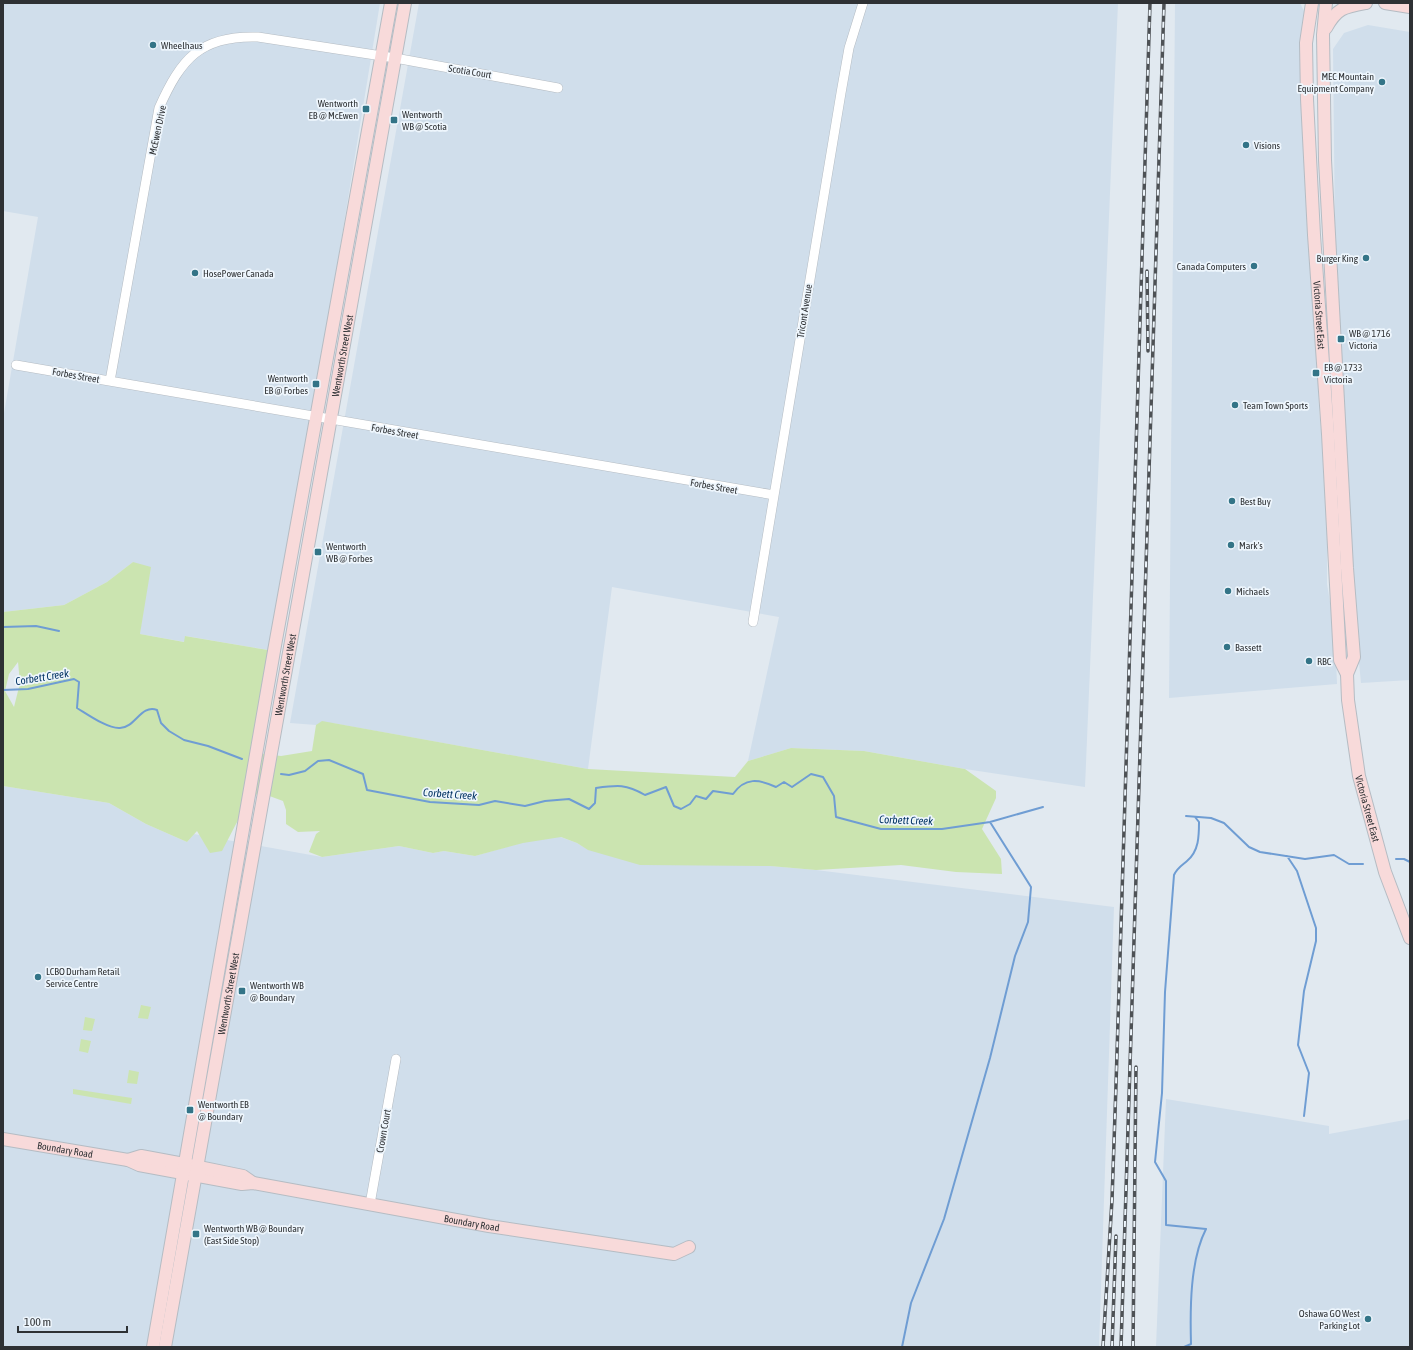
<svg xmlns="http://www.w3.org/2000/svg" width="1413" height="1350" viewBox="0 0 1413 1350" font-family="'Asap Condensed',sans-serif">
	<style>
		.built { fill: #d0deeb }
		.green { fill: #cbe4b0; fill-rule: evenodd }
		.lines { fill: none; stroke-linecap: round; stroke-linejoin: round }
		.stream { stroke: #6f9dd3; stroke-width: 2 }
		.street-casing { stroke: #b5bcc3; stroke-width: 10 }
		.secondary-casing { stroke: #b5bcc3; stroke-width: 14 }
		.street { stroke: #fff; stroke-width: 9 }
		.secondary { stroke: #f8dada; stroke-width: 12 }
		.rail-casing { stroke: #4d5155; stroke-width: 3.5 }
		.rail { stroke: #eef6fd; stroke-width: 2; stroke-dasharray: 6; stroke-linecap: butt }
		.poi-dot { fill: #337487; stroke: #eef6fd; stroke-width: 1.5 }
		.labels { text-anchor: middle; stroke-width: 3.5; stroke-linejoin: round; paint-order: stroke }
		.poi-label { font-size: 10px; fill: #2e3134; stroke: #eef6fd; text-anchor: start }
		.street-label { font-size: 10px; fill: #2e3134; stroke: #eef6fd }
		.water-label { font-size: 11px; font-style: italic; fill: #003262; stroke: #eef6fd }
	</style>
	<rect width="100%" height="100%" fill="#e1e9f0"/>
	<path class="built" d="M 3,3 L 380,3 L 274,651 L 186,636 L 185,642 L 140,634 L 142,617 L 133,562 L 107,582 L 64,605 L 3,612 L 3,419 L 38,217 L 3,211 Z
		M 419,3 L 1118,3 L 1085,787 L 965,769 L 864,751 L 791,748 L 748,761 L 779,617 L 612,587 L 588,769 L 332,723 L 316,725 L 290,723 Z
		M 1175,3 L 1300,3 L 1304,11 L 1319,410 L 1327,494 L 1327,584 L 1335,633 L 1337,684 L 1169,698 Z
		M 1368,25 L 1410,32 L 1410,680 L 1361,683 L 1355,621 L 1335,238 L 1333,49 L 1344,33 Z
		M 3,786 L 109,803 L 146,824 L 187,842 L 194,834 L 322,857 L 399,846 L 433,853 L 444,851 L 475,856 L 552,834 L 577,843 L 589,850 L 816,870 L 1114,907 L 1099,1347 L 3,1347 Z
		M 1166,1099 L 1329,1126 L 1329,1134 L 1410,1119 L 1410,1347 L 1156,1347 Z"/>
	<path class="green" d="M 133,562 L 151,567 L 140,634 L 184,642 L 185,636 L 274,651 L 257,753 L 281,756 L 312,751 L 316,725 L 322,721 L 588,769 L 735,777 L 748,761 L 791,748 L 864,751 L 965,769 L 996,791 L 996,798 L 982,829 L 1001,859 L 1002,874 L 956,872 L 901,865 L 816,870 L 770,866 L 640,865 L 588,850 L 577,843 L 561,837 L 523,843 L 475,856 L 444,851 L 433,853 L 399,846 L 322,857 L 309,852 L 316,834 L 320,831 L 298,832 L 286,824 L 286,810 L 283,801 L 264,794 L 251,795 L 222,851 L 210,853 L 197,831 L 187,842 L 146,824 L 109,803 L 3,786 L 3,612 L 64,605 L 107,582 ZM 18,662 L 20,683 L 14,707 L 5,691 L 9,674 Z
		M 141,1005 L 151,1007 L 148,1019 L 138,1018 Z
		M 85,1017 L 95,1019 L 92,1031 L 83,1030 Z
		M 81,1039 L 91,1041 L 88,1053 L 79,1051 Z
		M 129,1070 L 139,1072 L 137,1084 L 127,1083 Z
		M 73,1089 L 132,1098 L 131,1104 L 73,1094 Z"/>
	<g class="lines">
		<path class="stream" d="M 3,627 L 36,626 L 59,631
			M 3,690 L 28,689 L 74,679 L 79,682 L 77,708 C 87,714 108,729 120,728 C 135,728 141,704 157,710 L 161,723 L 169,731 L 184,740 L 208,746 L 242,759
			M 281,774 L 289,775 L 305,771 L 318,761 L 329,760 L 363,774 L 367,790 L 430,802 L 479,805 L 495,801 L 525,806 L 545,801 L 569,799 L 589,809 L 595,803 L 596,788 C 618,785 626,784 645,795 L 666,787 L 674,806 L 681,809 L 690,804 L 696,796 L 706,799 L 713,791 L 733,794 C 745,777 759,779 776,787 L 784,782 L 792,787 L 811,774 L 823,777 L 834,796 L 836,817 L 881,829 L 942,829 L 990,822 L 1043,807
			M 1186,816 L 1211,818 L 1224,823 L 1249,847 L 1260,852 L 1305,859 L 1334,855 L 1349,864 L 1363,864
			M 1287,856 L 1297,871 L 1316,928 L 1316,941 L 1304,991 L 1298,1045 L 1309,1073 L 1304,1116
			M 1396,859 L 1404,859 L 1410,862
			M 902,1347 L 911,1303 L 944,1219 L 990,1058 L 1015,956 L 1028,922 L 1031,887 L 990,822
			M 1184,1347 L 1191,1344 C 1190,1309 1190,1260 1206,1229 L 1166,1225 L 1166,1181 L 1155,1162 L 1162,1093 L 1165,992 L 1174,875 C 1177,868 1181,866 1187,861 C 1199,851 1199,836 1199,822 L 1195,817"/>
		<g class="street-casing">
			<path id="street" d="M 16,365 L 774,495
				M 110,381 L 159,108 C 181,59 200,35 258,37 L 395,58 L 558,88
				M 753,622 L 841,93 L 849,48 L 863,3
				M 370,1204 L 396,1059"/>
		</g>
		<g class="secondary-casing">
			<g id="secondary">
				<path id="s1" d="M 1312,3 L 1306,43 L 1307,99 L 1314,235 L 1328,434 L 1340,660 L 1347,674"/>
				<path id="s2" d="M 1326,3 L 1323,35 L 1325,160 L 1347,568 L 1354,657 L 1347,674 L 1348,700 L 1359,776 L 1385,872 L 1410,938"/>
				<path d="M 1385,3 L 1410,7"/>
				<path d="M 1326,28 C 1337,8 1344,7 1366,3"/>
				<path id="s3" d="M 3,1139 L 128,1160 L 139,1165 L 242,1184 L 253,1183 L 489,1226 L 674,1254 L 689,1247"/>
				<path d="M 128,1160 L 141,1156 L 184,1164 L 243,1176 L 253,1183"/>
				<path d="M 153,1347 L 274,651 L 391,3"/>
				<path id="s4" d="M 165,1347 L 405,3"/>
			</g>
		</g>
		<use href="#street" class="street"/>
		<use href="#secondary" class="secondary"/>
		<g class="rail-casing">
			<path id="rail" d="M 1147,271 L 1148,351
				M 1103,1347 L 1112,1200 L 1116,1085 L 1150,3
				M 1112,1347 L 1116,1236
				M 1121,1347 L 1164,3
				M 1133,1347 L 1136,1067"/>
		</g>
		<use href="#rail" class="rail"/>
	</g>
	<g class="poi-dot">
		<circle cx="153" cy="45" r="4"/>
		<circle cx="1382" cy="82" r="4"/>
		<rect x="362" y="105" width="8" height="8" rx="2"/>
		<rect x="390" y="116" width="8" height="8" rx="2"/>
		<circle cx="1246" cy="145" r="4"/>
		<circle cx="1366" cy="258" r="4"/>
		<circle cx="1254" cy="266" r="4"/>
		<circle cx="195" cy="273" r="4"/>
		<rect x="1337" y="335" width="8" height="8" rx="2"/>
		<rect x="1312" y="369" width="8" height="8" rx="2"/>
		<rect x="312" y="380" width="8" height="8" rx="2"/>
		<circle cx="1235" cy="405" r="4"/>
		<circle cx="1232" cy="501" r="4"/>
		<circle cx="1231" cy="545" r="4"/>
		<rect x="314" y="548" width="8" height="8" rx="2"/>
		<circle cx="1228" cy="591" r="4"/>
		<circle cx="1227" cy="647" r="4"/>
		<circle cx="1309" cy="661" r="4"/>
		<circle cx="38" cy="977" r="4"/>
		<rect x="238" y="987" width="8" height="8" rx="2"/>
		<rect x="186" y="1106" width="8" height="8" rx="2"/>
		<rect x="192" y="1230" width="8" height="8" rx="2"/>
		<circle cx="1368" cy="1319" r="4"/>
	</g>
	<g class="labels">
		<g class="poi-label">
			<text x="161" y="49">Wheelhaus</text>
			<text x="1374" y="80" text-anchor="end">MEC Mountain<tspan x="1374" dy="12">Equipment Company</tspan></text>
			<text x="358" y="107" text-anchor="end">Wentworth<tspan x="358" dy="12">EB @ McEwen</tspan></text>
			<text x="402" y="118">Wentworth<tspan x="402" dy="12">WB @ Scotia</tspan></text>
			<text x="1254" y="149">Visions</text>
			<text x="1358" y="262" text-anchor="end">Burger King</text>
			<text x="1246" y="270" text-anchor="end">Canada Computers</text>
			<text x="203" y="277">HosePower Canada</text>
			<text x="1349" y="337">WB @ 1716<tspan x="1349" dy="12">Victoria</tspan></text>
			<text x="1324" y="371">EB @ 1733<tspan x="1324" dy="12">Victoria</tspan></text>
			<text x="308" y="382" text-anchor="end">Wentworth<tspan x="308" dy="12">EB @ Forbes</tspan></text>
			<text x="1243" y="409">Team Town Sports</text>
			<text x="1240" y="505">Best Buy</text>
			<text x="1239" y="549">Mark's</text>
			<text x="326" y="550">Wentworth<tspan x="326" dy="12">WB @ Forbes</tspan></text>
			<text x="1236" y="595">Michaels</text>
			<text x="1235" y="651">Bassett</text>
			<text x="1317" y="665">RBC</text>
			<text x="46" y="975">LCBO Durham Retail<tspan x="46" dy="12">Service Centre</tspan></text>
			<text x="250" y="989">Wentworth WB<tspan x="250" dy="12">@ Boundary</tspan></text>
			<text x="198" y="1108">Wentworth EB<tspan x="198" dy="12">@ Boundary</tspan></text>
			<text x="204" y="1232">Wentworth WB @ Boundary<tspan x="204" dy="12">(East Side Stop)</tspan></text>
			<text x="1360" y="1317" text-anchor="end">Oshawa GO West<tspan x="1360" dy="12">Parking Lot</tspan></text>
		</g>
		<g class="street-label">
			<text transform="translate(470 71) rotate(9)" y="4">Scotia Court</text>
			<text transform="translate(157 130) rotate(-78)" y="4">McEwen Drive</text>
			<text transform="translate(804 311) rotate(-81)" y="4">Tricont Avenue</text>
			<text dy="4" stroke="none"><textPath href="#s1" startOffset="313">Victoria Street East</textPath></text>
			<text dy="4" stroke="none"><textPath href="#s4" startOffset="1007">Wentworth Street West</textPath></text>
			<text transform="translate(76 375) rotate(10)" y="4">Forbes Street</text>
			<text transform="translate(395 431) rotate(10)" y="4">Forbes Street</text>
			<text transform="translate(714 486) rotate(10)" y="4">Forbes Street</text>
			<text dy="4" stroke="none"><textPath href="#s4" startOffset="683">Wentworth Street West</textPath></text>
			<text dy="4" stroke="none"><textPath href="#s2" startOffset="810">Victoria Street East</textPath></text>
			<text dy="4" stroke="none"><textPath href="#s4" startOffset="359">Wentworth Street West</textPath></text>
			<text transform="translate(383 1131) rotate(-80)" y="4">Crown Court</text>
			<text dy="4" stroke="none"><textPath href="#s3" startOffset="63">Boundary Road</textPath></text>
			<text dy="4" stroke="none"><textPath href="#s3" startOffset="477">Boundary Road</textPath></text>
		</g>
		<g class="water-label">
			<text transform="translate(42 677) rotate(-9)" y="4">Corbett Creek</text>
			<text transform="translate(450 794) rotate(4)" y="4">Corbett Creek</text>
			<text transform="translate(906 820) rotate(2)" y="4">Corbett Creek</text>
		</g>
	</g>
	<rect width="1413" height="1350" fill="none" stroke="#2e3134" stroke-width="8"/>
	<path d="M18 1326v6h109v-6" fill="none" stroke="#2e3134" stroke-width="2"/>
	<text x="24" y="1326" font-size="12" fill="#2e3134" stroke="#eef6fd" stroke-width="3" paint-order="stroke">100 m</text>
</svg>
